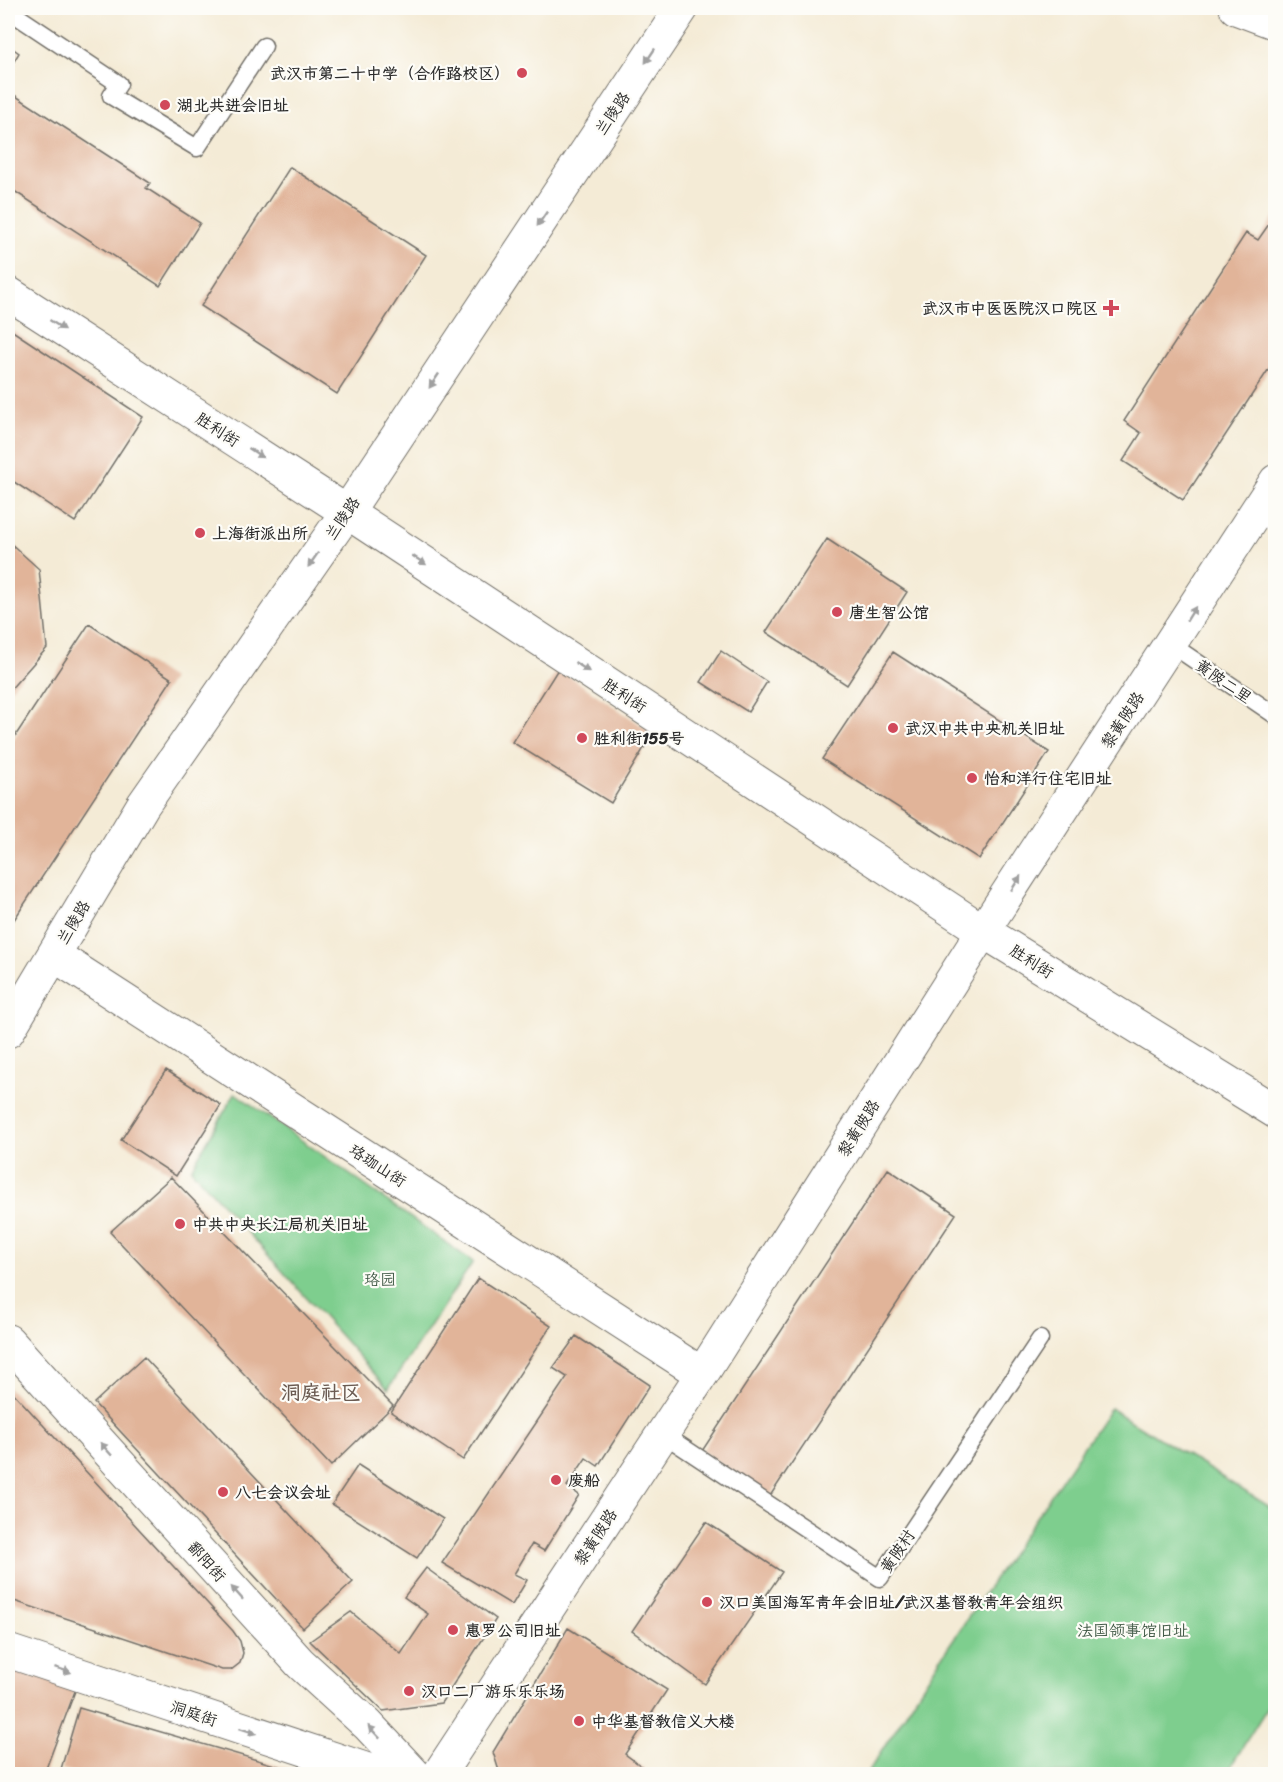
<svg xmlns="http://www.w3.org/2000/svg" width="1283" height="1782" viewBox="0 0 1283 1782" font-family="Sriracha,'LXGW WenKai TC',sans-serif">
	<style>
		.green { fill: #7ece8e; stroke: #547c5c; stroke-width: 1.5 }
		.building { fill: #e1b499 }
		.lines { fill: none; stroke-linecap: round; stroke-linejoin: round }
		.lane-casing { stroke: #716e67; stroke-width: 19 }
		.street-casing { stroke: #716e67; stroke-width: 35 }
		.secondary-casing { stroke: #716e67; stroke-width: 35 }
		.lane { stroke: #fff; stroke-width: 16 }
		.street { stroke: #fff; stroke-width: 33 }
		.secondary { stroke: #fff; stroke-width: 33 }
		.oneway { fill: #a0a0a0 }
		.poi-dot { fill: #d1495b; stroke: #fdfcf7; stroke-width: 2 }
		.labels { text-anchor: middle; stroke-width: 4.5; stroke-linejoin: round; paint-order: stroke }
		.poi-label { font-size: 16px; font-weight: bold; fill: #2b2b2b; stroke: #fdfcf7; text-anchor: start }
		.street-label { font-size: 16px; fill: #2b2b2b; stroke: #fdfcf7 }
		.park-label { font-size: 16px; fill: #445c49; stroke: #fdfcf7 }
		.quarter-label { font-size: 20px; font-weight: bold; fill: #6b5b52; stroke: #fdfcf7 }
	</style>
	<rect width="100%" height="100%" fill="#fdfcf7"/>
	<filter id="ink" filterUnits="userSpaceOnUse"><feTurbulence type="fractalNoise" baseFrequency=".0167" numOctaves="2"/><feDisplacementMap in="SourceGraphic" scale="12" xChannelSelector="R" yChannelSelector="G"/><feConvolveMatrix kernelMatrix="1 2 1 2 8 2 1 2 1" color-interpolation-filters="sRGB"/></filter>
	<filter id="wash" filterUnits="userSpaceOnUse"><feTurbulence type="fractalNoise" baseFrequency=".008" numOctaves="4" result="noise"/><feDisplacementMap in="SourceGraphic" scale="24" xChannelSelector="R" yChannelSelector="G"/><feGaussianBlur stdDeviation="1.35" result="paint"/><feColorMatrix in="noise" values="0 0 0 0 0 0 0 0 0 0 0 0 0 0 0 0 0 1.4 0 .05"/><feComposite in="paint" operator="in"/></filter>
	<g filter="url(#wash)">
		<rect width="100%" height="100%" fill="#f4ebd6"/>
		<path class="green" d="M 235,1093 L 473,1262 L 388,1389 L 191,1169 Z
			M 1110,1408 L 1275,1510 L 1275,1695 L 1226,1774 L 867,1774 L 942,1656 Z"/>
		<g id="blocks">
			<path class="building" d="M 8,45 L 19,53 L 8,71 Z
				M 8,91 L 150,183 L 146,188 L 200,223 L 160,286 L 8,187 Z
				M 290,167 L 426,255 L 337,394 L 201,306 Z
				M 1276,214 L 1276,358 L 1183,500 L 1123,461 L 1141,433 L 1124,421 L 1246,233 L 1258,240 Z
				M 8,328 L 143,417 L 75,522 L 8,478 Z
				M 827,539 L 907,592 L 847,685 L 766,632 Z
				M 8,541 L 39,569 L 47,648 L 8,692 Z
				M 89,624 L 172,679 L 8,929 L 8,747 Z
				M 721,651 L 767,682 L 748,712 L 701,682 Z
				M 893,652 L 1049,752 L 979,859 L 822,759 Z
				M 558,669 L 653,733 L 611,803 L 512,742 Z
				M 166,1070 L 221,1105 L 176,1176 L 121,1140 Z
				M 888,1169 L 956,1214 L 770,1496 L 702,1451 Z
				M 171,1177 L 393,1406 L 331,1466 L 110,1232 Z
				M 478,1278 L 551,1326 L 463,1460 L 391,1412 Z
				M 576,1336 L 650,1385 L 598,1466 L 586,1458 L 567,1486 L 579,1495 L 544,1551 L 532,1544 L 514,1574 L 527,1580 L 512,1605 L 442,1563 L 567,1377 L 553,1368 Z
				M 144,1357 L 353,1582 L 303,1628 L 94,1403 Z
				M 8,1387 L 233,1631 L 240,1641 L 243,1653 L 240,1663 L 231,1670 L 222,1670 L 8,1599 Z
				M 358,1465 L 443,1519 L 417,1558 L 332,1504 Z
				M 706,1522 L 782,1572 L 705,1684 L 632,1631 Z
				M 426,1568 L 496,1619 L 441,1703 L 383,1711 L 310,1641 L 351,1612 L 401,1654 L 428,1614 L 404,1597 Z
				M 568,1628 L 667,1690 L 625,1754 L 645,1769 L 641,1774 L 500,1774 L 493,1752 Z
				M 8,1662 L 78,1683 L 44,1774 L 8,1774 Z
				M 79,1708 L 295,1771 L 302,1774 L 80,1774 L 61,1769 Z"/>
		</g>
	</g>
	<g filter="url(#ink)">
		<use href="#blocks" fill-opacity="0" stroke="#716e67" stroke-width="1.5"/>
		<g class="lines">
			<g class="lane-casing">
				<path id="lane" d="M 8,10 L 119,84 L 111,96 L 197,148 L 264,46
					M 1172,645 L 1276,716
					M 663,1434 L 880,1578 L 1040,1339"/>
			</g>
			<g class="street-casing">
				<path id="street" d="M 54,955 L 702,1374
					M 439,1774 L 702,1374 L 983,931"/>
			</g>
			<g class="secondary-casing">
				<path id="secondary" d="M 1236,8 L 1276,23
					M 8,293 L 347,512 L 983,931 L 1276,1112
					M 983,931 L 1276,481
					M 8,1031 L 143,805 L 347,512 L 682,8
					M 8,1341 L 300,1663 L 368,1725 L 414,1774
					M 8,1651 L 380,1774"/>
			</g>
			<use href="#lane" class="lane"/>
			<use href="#street" class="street"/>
			<use href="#secondary" class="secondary"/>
		</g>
		<defs><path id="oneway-solid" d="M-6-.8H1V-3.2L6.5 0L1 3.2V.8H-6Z" transform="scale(1.5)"/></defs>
		<g class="oneway">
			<use href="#oneway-solid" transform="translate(650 56) rotate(124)"/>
			<use href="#oneway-solid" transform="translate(542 219) rotate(124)"/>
			<use href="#oneway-solid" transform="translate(57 325) rotate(33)"/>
			<use href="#oneway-solid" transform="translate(434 381) rotate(124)"/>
			<use href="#oneway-solid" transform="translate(256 453) rotate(33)"/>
			<use href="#oneway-solid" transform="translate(313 560) rotate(125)"/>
			<use href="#oneway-solid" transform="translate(419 560) rotate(33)"/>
			<use href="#oneway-solid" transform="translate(1191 614) rotate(-58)"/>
			<use href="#oneway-solid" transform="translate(582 667) rotate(33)"/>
			<use href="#oneway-solid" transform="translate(1016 883) rotate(-57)"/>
			<use href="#oneway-solid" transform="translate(106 1449) rotate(-132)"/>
			<use href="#oneway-solid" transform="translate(237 1593) rotate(-132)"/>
			<use href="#oneway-solid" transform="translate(63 1670) rotate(18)"/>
			<use href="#oneway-solid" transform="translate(248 1731) rotate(18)"/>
			<use href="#oneway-solid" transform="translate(374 1732) rotate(-133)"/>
		</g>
	</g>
	<g class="poi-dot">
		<circle cx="522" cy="73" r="6"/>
		<circle cx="165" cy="105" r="6"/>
		<path d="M1108 299h6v6h6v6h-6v6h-6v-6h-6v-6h6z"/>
		<circle cx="200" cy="533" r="6"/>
		<circle cx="837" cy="612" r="6"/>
		<circle cx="893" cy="728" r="6"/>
		<circle cx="582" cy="738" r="6"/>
		<circle cx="972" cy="778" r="6"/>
		<circle cx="180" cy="1224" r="6"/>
		<circle cx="556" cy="1480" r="6"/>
		<circle cx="223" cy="1492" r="6"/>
		<circle cx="707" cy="1602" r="6"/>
		<circle cx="453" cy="1630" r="6"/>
		<circle cx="409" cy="1691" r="6"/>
		<circle cx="579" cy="1721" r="6"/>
	</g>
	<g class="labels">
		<g class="poi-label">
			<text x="510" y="79" text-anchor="end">武汉市第二十中学（合作路校区）</text>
			<text x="177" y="111">湖北共进会旧址</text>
			<text x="1098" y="314" text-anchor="end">武汉市中医医院汉口院区</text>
			<text x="212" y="539">上海街派出所</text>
			<text x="849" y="618">唐生智公馆</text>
			<text x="905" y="734">武汉中共中央机关旧址</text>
			<text x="594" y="744">胜利街155号</text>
			<text x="984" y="784">怡和洋行住宅旧址</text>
			<text x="192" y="1230">中共中央长江局机关旧址</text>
			<text x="568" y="1486">废船</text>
			<text x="235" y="1498">八七会议会址</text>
			<text x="719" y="1608">汉口美国海军青年会旧址/武汉基督教青年会组织</text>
			<text x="465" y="1636">惠罗公司旧址</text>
			<text x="421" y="1697">汉口二厂游乐乐乐场</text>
			<text x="591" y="1727">中华基督教信义大楼</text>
		</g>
		<g class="street-label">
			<text transform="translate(612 113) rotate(-56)" y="6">兰陵路</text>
			<text transform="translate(218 429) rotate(33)" y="6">胜利街</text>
			<text transform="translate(342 518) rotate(-56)" y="6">兰陵路</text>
			<text transform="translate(1224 681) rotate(35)" y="6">黄陂二里</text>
			<text transform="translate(625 695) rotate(33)" y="6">胜利街</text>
			<text transform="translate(1122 720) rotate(-57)" y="6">黎黄陂路</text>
			<text transform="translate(73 922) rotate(-59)" y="6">兰陵路</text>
			<text transform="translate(1032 961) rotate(32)" y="6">胜利街</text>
			<text transform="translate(858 1128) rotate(-58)" y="6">黎黄陂路</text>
			<text transform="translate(378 1165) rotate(33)" y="6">珞珈山街</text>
			<text transform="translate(595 1537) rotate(-57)" y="6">黎黄陂路</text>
			<text transform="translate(897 1551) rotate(-56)" y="6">黄陂村</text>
			<text transform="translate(207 1561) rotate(48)" y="6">鄱阳街</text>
			<text transform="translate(194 1713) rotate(18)" y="6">洞庭街</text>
		</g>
		<g class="park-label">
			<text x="380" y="1285">珞园</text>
			<text x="1133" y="1636">法国领事馆旧址</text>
		</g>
		<g class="quarter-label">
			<text x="321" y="1399">洞庭社区</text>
		</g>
	</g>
	<rect width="1283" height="1782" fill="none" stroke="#fdfcf7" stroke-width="30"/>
</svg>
